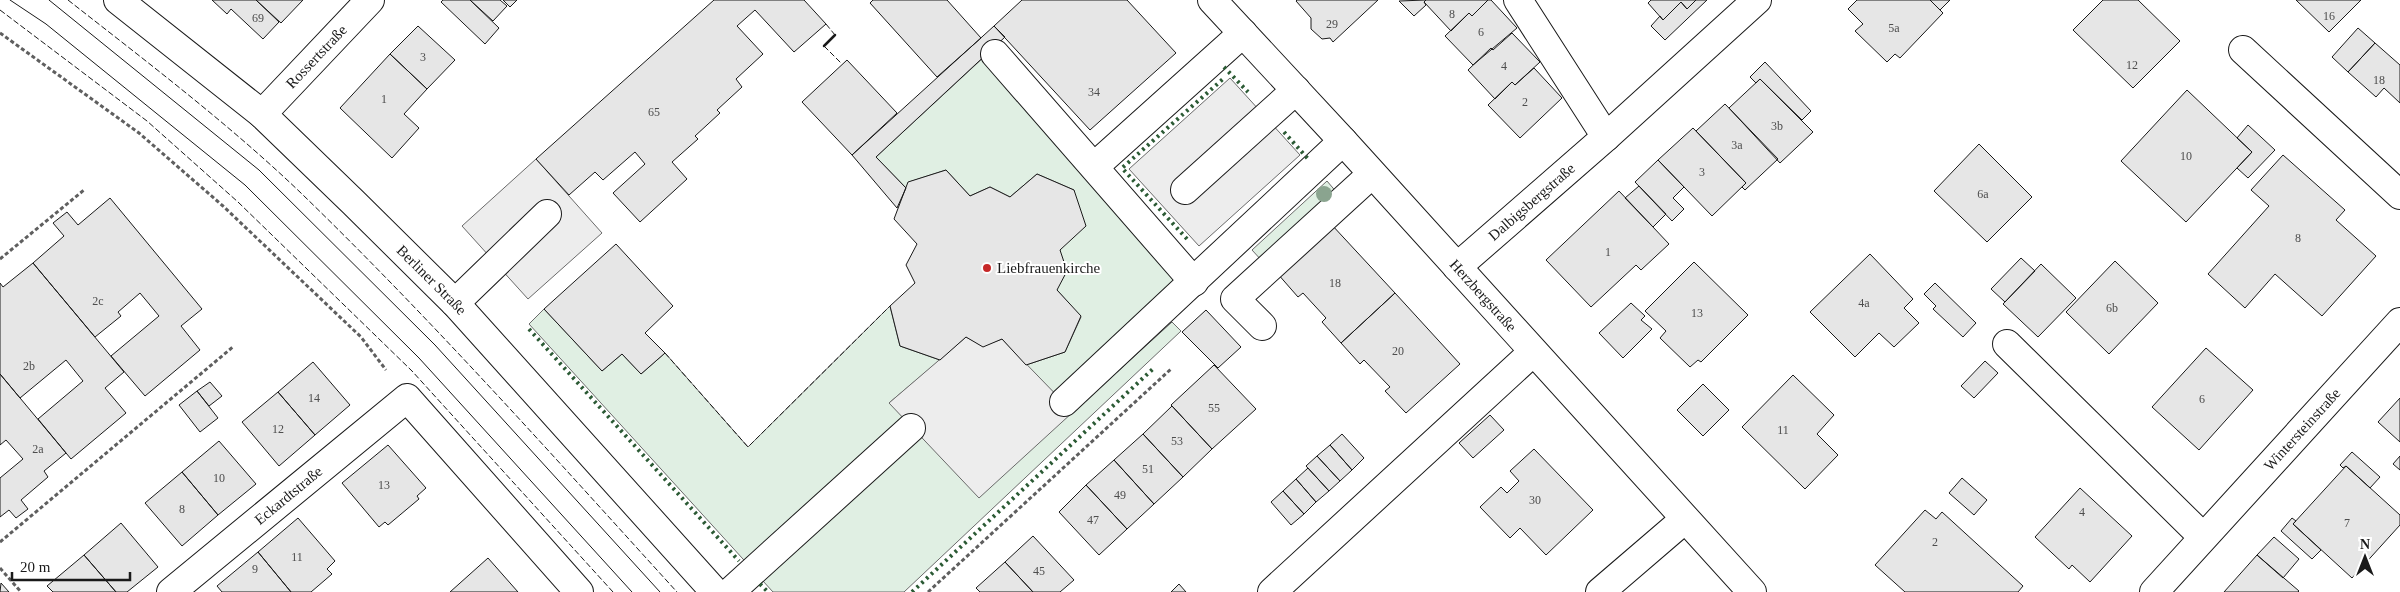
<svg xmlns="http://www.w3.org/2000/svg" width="2400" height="592" viewBox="0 0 2400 592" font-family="'Times New Roman',serif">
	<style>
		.green { fill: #e0efe3; stroke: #6a6a6a }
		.parking { fill: #ededed; stroke: #6a6a6a }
		.building { fill: #e6e6e6; stroke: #1a1a1a }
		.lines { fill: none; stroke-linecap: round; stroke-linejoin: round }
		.minor-casing { stroke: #1a1a1a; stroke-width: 30 }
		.path { stroke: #5f5f5f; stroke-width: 3; stroke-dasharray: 4 2.5; stroke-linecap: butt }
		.minor { stroke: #fff; stroke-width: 28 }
		.tram { stroke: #1a1a1a; stroke-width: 1 }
		.hedge { stroke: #2b5a34; stroke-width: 4; stroke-dasharray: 2.5 4; stroke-linecap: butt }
		.fence { stroke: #1a1a1a; stroke-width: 1; stroke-dasharray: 6 2.5; stroke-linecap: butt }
		.wall { stroke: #1a1a1a; stroke-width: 2.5 }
		.tree { fill: #8aa48f }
		.poi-dot { fill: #c62828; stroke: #fff; stroke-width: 2 }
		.labels { text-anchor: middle; stroke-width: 4; stroke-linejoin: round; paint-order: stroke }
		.number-label { font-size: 12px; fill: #4d4d4d }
		.street-label { font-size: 15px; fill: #1a1a1a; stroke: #fff }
		.poi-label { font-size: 15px; fill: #1a1a1a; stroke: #fff; text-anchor: start }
	</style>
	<rect width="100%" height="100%" fill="#fff"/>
	<path class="green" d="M 984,57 L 1183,276 L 1055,394 L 1026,365 L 1065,352 L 1081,317 L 1057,290 L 1060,250 L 1074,190 L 1037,174 L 1010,197 L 990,187 L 970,196 L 946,170 L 909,182 L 906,188 L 876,157 Z
		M 1327,181 L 1338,194 L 1263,262 L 1252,250 Z
		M 890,306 L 900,346 L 940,360 L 889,403 L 1073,412 L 1172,322 L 1181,331 L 904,592 L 773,592 L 529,324 L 544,309 L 602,371 L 622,354 L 641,374 L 665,353 L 748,447 Z"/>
	<path class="parking" d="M 1230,78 L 1300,155 L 1199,246 L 1129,169 Z
		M 536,159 L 602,233 L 528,299 L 462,226 Z
		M 966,337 L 983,346 L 1002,339 L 1073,412 L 979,498 L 889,403 Z"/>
	<path class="building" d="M 212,0 L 256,0 L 279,22 L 263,39 L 231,9 L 227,14 Z
		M 256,0 L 303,0 L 281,23 Z
		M 443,0 L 470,0 L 499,28 L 485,44 L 441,2 Z
		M 470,0 L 500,0 L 507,6 L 493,21 Z
		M 503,0 L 517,0 L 510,7 Z
		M 714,0 L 804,0 L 826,24 L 794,52 L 755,10 L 737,26 L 763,54 L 736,79 L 742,87 L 717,110 L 720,113 L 695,136 L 698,139 L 672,162 L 687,179 L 640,222 L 613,193 L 645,164 L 635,152 L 603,180 L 595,172 L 569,195 L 536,159 Z
		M 873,0 L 947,0 L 981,38 L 937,77 L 870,3 Z
		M 1022,0 L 1127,0 L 1176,53 L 1090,130 L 994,26 Z
		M 1297,0 L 1378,0 L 1333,42 L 1330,38 L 1322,39 L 1311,29 L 1311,18 L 1296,1 Z
		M 1426,0 L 1488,0 L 1472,16 L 1469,13 L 1451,31 L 1424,2 Z
		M 1426,0 L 1424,2 L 1426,5 L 1414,16 L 1399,1 Z
		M 1488,0 L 1491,0 L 1517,28 L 1473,65 L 1445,36 L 1469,13 L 1472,16 Z
		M 1651,0 L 1696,0 L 1687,9 L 1681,2 L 1663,20 L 1648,3 Z
		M 1696,0 L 1707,0 L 1665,40 L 1651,26 L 1660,16 L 1663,20 L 1681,2 L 1687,9 Z
		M 1857,0 L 1930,0 L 1943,13 L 1900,58 L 1895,54 L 1887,62 L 1855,31 L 1863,24 L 1848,9 Z
		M 1930,0 L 1950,0 L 1940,10 Z
		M 2103,0 L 2138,0 L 2180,41 L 2133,88 L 2073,30 Z
		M 2296,0 L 2361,0 L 2329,32 Z
		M 418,26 L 455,60 L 427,89 L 390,54 Z
		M 994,26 L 1005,37 L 876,157 L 906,188 L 897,208 L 852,155 Z
		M 2358,28 L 2375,43 L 2348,72 L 2332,57 Z
		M 1512,33 L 1540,62 L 1515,85 L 1512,82 L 1495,99 L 1468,70 L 1491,48 L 1493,50 Z
		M 2375,43 L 2400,65 L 2400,103 L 2384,88 L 2376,97 L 2348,72 Z
		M 390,54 L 427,89 L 404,114 L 419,128 L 392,158 L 340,108 Z
		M 847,60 L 897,113 L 852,155 L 802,102 Z
		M 1765,62 L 1811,111 L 1802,120 L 1760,79 L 1756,83 L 1750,77 Z
		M 1534,68 L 1562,98 L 1520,138 L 1488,105 L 1512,82 L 1515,85 Z
		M 1760,79 L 1813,132 L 1780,163 L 1729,108 Z
		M 2187,90 L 2252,152 L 2186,222 L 2121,161 Z
		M 1725,104 L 1778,159 L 1745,190 L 1742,187 L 1746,183 L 1696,131 Z
		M 2248,125 L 2275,150 L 2248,178 L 2237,168 L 2252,152 L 2237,138 Z
		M 1693,128 L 1746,183 L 1712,216 L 1658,160 Z
		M 1979,144 L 2032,197 L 1987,242 L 1934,191 Z
		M 2283,155 L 2345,210 L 2336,220 L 2376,256 L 2322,316 L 2275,274 L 2245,308 L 2208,274 L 2269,206 L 2251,190 Z
		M 1658,160 L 1684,187 L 1673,198 L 1684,209 L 1672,221 L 1635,182 Z
		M 946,170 L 970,196 L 990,187 L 1010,197 L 1037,174 L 1074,190 L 1086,226 L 1060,250 L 1067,271 L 1057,290 L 1081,316 L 1065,352 L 1026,365 L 1002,339 L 983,347 L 966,337 L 940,360 L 900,346 L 890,306 L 915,283 L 906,265 L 917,244 L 894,219 L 908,182 Z
		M 1639,186 L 1666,214 L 1653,227 L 1625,198 Z
		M 1619,191 L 1669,244 L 1641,270 L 1636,265 L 1591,307 L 1546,260 Z
		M 110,198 L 202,309 L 181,326 L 200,350 L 145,396 L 111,356 L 159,316 L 140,293 L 118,312 L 121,316 L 95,337 L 33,263 L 64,236 L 53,223 L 67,212 L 78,225 Z
		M 1331,224 L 1395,293 L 1341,343 L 1322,322 L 1326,318 L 1303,293 L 1298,297 L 1277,273 Z
		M 616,244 L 673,306 L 645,333 L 665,353 L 641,374 L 622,354 L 602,371 L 544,309 Z
		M 1870,254 L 1913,299 L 1904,308 L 1919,323 L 1894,347 L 1879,333 L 1855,357 L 1810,312 Z
		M 2021,258 L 2035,271 L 2005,302 L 1991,289 Z
		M 2115,261 L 2158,303 L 2109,354 L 2066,312 Z
		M 1694,262 L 1748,315 L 1701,362 L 1698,360 L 1690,367 L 1660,338 L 1666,331 L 1645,311 Z
		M 33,263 L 124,372 L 105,388 L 126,413 L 71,459 L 38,419 L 83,381 L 66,360 L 20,398 L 0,374 L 0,283 L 3,287 Z
		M 2041,264 L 2076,298 L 2038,337 L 2003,304 Z
		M 1935,283 L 1976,323 L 1963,337 L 1933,309 L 1936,306 L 1924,294 Z
		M 1395,293 L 1460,364 L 1406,413 L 1385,391 L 1390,387 L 1364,360 L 1360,364 L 1341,343 Z
		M 1631,303 L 1645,316 L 1641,320 L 1652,329 L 1623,358 L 1599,333 Z
		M 1206,310 L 1241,347 L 1218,368 L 1182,332 Z
		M 2206,348 L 2253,390 L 2199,450 L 2152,407 Z
		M 1985,361 L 1998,373 L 1974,398 L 1961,386 Z
		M 313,362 L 350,405 L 315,435 L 278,392 Z
		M 1214,365 L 1256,409 L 1212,449 L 1171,405 Z
		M 0,374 L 66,453 L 44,471 L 48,477 L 21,500 L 28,509 L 16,518 L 9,510 L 0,517 L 0,478 L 23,459 L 6,440 L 0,445 Z
		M 1793,375 L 1834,415 L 1817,434 L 1838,455 L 1805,489 L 1742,427 Z
		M 210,382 L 222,396 L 209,406 L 197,391 Z
		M 1703,384 L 1729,410 L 1703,436 L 1677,410 Z
		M 197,391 L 218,418 L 200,432 L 179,405 Z
		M 278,392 L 315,435 L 279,466 L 242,422 Z
		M 2400,398 L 2400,442 L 2378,422 Z
		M 1172,406 L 1212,449 L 1183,477 L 1143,434 Z
		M 1490,415 L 1504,430 L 1473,458 L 1459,443 Z
		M 1143,434 L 1183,477 L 1154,504 L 1114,460 Z
		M 1342,434 L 1364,458 L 1352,470 L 1330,445 Z
		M 219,441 L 256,484 L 218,515 L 182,472 Z
		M 388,445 L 426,488 L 417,496 L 419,499 L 388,525 L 385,522 L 379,527 L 342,483 Z
		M 1330,445 L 1352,470 L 1340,481 L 1317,456 Z
		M 1534,449 L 1593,510 L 1546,555 L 1520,528 L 1510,538 L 1480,507 L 1501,487 L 1507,493 L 1519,481 L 1510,471 Z
		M 2352,452 L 2380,477 L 2370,488 L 2346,466 L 2343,468 L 2340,465 Z
		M 1317,456 L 1340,481 L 1329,491 L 1306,466 Z
		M 2400,456 L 2400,470 L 2393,464 Z
		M 1114,460 L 1154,504 L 1127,529 L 1086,485 Z
		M 2346,466 L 2400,515 L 2400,525 L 2352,578 L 2293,524 Z
		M 1308,468 L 1329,491 L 1316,502 L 1296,479 Z
		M 182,472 L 218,515 L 182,546 L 145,503 Z
		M 1962,478 L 1987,500 L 1974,515 L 1949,493 Z
		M 1296,479 L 1316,502 L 1304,514 L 1283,491 Z
		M 1086,485 L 1127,529 L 1099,555 L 1059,512 Z
		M 2080,488 L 2132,536 L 2090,582 L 2072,565 L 2069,569 L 2035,537 Z
		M 1283,491 L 1304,514 L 1291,525 L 1271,502 Z
		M 1925,510 L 1936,519 L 1942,512 L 2023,586 L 2018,592 L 1905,592 L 1875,565 Z
		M 298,518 L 335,561 L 327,569 L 332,574 L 311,592 L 291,592 L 258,552 Z
		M 2292,518 L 2296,521 L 2293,524 L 2321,550 L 2312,559 L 2281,531 Z
		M 121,523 L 158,567 L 127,592 L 116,592 L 84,555 Z
		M 1033,536 L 1074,580 L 1060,592 L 1033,592 L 1005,562 Z
		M 2274,537 L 2299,559 L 2283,578 L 2257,555 Z
		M 258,552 L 291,592 L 222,592 L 217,586 Z
		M 84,555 L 116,592 L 53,592 L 47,586 Z
		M 2257,555 L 2299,591 L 2298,592 L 2224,592 Z
		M 488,558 L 518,592 L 450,592 Z
		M 1005,562 L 1033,592 L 980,592 L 976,588 Z
		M 1,583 L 9,592 L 0,592 Z
		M 1179,584 L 1186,592 L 1171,592 Z"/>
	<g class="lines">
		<g class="minor-casing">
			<g id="minor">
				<path id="s1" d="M 118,0 L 262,114 L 354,203 L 455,303 L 715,592"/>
				<path id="s2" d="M 1212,0 L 1343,141 L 1752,592"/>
				<path d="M 1518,0 L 1606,137"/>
				<path d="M 2243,50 L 2400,195"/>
				<path d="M 995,54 L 1194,282"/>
				<path id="s3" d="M 262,114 L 370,0"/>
				<path d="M 1095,166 L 1243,33"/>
				<path d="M 1185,190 L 1296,90"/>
				<path id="s4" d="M 1457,267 L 1606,137 L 1757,0"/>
				<path d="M 455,303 L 547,214"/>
				<path d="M 1262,326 L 1235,299 L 1372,174"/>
				<path d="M 2007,344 L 2203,537"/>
				<path d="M 1064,402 L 1343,141"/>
				<path id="s5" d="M 171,592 L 407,398 L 579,592"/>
				<path d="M 730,592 L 911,428"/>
				<path d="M 1272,592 L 1533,352"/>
				<path d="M 1600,592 L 1685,519"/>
				<path id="s6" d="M 2154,592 L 2400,322"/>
			</g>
		</g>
		<path class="path" d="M 0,33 L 139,133 L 223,206 L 361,337 L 386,370
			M 0,259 L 84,190
			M 0,542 L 234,346
			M 0,568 L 21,592
			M 928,592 L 1171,369"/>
		<use href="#minor" class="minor"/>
		<path class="tram" d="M 10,0 L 46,24 L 245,185 L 419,358 L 632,592
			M 49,0 L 259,170 L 435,345 L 660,592"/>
		<path class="hedge" d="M 1224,67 L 1248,92
			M 1284,132 L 1309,160
			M 1187,239 L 1122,168 L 1223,79
			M 529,329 L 739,561
			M 760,584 L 768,592
			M 912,592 L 1155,367"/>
		<path class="fence" d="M 68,0 C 147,62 229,124 302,194 C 433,321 554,457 677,592
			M 0,10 L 147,121 L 238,202 L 412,371 L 613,592
			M 826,24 L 835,35
			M 824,46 L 842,64
			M 665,353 L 748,447 L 890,306"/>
		<path class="wall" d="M 824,46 L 835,35"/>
	</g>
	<circle class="tree" cx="1324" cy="194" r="8"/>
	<circle class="poi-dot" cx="987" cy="268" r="5"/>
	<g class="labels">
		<g class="number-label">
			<text x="1452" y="18">8</text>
			<text x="2329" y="20">16</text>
			<text x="258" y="22">69</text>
			<text x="1332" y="28">29</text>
			<text x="1894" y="32">5a</text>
			<text x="1481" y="36">6</text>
			<text x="423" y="61">3</text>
			<text x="2132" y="69">12</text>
			<text x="1504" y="70">4</text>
			<text x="2379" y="84">18</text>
			<text x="1094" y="96">34</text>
			<text x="384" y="103">1</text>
			<text x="1525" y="106">2</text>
			<text x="654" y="116">65</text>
			<text x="1777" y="130">3b</text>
			<text x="1737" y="149">3a</text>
			<text x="2186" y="160">10</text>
			<text x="1702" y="176">3</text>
			<text x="1983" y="198">6a</text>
			<text x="2298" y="242">8</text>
			<text x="1608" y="256">1</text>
			<text x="1335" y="287">18</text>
			<text x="98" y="305">2c</text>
			<text x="1864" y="307">4a</text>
			<text x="2112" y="312">6b</text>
			<text x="1697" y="317">13</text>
			<text x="1398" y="355">20</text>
			<text x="29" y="370">2b</text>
			<text x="314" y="402">14</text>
			<text x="2202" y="403">6</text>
			<text x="1214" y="412">55</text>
			<text x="278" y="433">12</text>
			<text x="1783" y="434">11</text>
			<text x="1177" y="445">53</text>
			<text x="38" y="453">2a</text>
			<text x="1148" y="473">51</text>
			<text x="219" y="482">10</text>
			<text x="384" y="489">13</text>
			<text x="1120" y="499">49</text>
			<text x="1535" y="504">30</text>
			<text x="182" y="513">8</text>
			<text x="2082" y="516">4</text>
			<text x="1093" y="524">47</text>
			<text x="2347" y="527">7</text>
			<text x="1935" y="546">2</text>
			<text x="297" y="561">11</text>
			<text x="255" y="573">9</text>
			<text x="1039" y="575">45</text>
		</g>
		<g class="street-label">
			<text dy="5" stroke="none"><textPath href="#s3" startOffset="79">Rossertstraße</textPath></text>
			<text dy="5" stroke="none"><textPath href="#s4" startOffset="99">Dalbigsbergstraße</textPath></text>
			<text dy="5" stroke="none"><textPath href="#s1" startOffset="421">Berliner Straße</textPath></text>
			<text dy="5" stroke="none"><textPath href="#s2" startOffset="401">Herzbergstraße</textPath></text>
			<text dy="5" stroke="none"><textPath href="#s6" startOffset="220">Wintersteinstraße</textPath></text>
			<text dy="5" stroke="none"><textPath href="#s5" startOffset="152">Eckardtstraße</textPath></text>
		</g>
		<g class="poi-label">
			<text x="997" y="273">Liebfrauenkirche</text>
		</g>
	</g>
	<g transform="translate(2365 557)" stroke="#ffffff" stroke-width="4" paint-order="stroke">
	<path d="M0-4L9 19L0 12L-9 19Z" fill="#1a1a1a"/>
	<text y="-8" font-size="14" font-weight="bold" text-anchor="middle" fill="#1a1a1a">N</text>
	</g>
	<path d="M12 572v8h118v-8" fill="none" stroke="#1a1a1a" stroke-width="2.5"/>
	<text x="20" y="572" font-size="15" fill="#1a1a1a" stroke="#ffffff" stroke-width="4" paint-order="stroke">20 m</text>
</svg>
